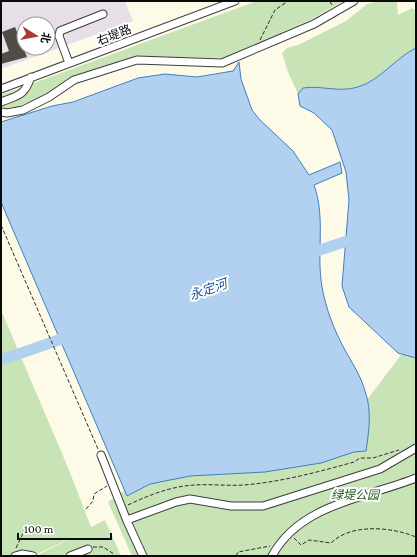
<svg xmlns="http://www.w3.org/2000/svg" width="417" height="557" viewBox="0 0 417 557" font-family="'Crimson Pro','Noto Sans SC',serif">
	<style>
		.industrial { fill: #e8dee8; fill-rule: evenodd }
		.green { fill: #c8e3b6 }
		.water { fill: #b2d1f0; stroke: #407ec0 }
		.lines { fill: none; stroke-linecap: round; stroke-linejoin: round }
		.river { stroke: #b2d1f0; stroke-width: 11 }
		.building { fill: #514c47 }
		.minor-casing { stroke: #3d3d3d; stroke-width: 9 }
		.path { stroke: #2c2c2c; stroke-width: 1; stroke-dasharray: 4 2; stroke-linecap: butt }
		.minor { stroke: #fff; stroke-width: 7 }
		.labels { text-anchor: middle; stroke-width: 4; stroke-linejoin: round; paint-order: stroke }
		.street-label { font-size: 12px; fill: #0a0a0a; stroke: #fff }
		.park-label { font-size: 12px; font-style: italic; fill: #265a21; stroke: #fff }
		.water-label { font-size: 13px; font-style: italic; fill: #20528f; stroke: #fff }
	</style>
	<rect width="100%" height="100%" fill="#fdfbe8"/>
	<path class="industrial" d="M 1,1 L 125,1 L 133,21 L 1,69 ZM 24,24 L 48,24 L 48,48 L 24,48 Z"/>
	<path class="green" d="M 257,1 L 343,1 L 312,19 L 224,58 L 137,57 L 17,107 L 4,108 L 1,105 L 1,95 Z
		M 379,1 L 397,1 L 398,15 L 412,8 L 416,11 L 416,48 C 395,58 381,80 358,87 C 338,93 322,85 303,88 L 298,94 L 288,72 L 282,53 L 287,48 L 300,44 L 346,21 L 367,4 Z
		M 1,310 L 69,470 L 91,527 L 105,520 L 121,556 L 36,556 L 81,533 L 33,556 L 1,556 Z
		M 416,341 L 416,556 L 132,556 L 108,502 L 175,456 L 339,437 L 410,343 Z"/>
	<path class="water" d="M 416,48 L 416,358 L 398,353 L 349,307 L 342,286 L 349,200 L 346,172 L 332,130 L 314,113 L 300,106 L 298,94 L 303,88 C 322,85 338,93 358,87 C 381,80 395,58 416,48 Z
		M 239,62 L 241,79 L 252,110 L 259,119 L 293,151 L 309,175 L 340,162 L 342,173 L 314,185 C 326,218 316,253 322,287 C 326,309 334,330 345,350 C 352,363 361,376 365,391 C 372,410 369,431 366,451 L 354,452 L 321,463 L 265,472 L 190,476 L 150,484 L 127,496 L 1,202 L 1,122 L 52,106 L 73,102 L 138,78 L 165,74 L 197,77 L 233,71 Z"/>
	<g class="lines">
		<path class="river" d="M 305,255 L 359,237
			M 1,360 L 73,335"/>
	</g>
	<path class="building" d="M 15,27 L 27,57 L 1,64 L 1,54 L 9,51 L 2,32 Z"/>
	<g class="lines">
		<g class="minor-casing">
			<path id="minor" d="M 69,63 L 59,36 L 60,31 L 103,14
				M 1,89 L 235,1
				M 1,102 C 19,95 24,96 31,77
				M 1,112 L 7,113 L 23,110 L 49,97 L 74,80 L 137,60 L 222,63 L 314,24 L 354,1
				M 101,455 L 127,521 L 143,556
				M 127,520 L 176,502 L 190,499 L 231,506 L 263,506 L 380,469 L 416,448
				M 15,556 L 22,554 L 33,556
				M 70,556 L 88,549
				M 272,556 C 300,504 366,498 416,478"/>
		</g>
		<path class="path" d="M 330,1 L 332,6
			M 260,40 L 275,10 L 288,1
			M 1,225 L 98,449
			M 128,505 C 149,495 172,486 195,485 C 211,484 228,486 244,485 C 281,482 318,472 354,462 L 360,458 L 373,458 L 399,450
			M 86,509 L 93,501 L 94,494 L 107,486
			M 294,538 L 301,545 L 309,540 L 331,543 C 351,523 392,527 416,537
			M 93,547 L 103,547 L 114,554
			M 16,548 L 26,527
			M 236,556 L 238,552 L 270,546"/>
		<use href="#minor" class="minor"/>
	</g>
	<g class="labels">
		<g class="street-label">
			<text transform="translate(114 35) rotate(-21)" y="4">右堤路</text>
		</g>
		<g class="park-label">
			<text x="355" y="499">绿堤公园</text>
		</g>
		<g class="water-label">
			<text transform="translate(208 289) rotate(-19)" y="5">永定河</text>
		</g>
	</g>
	<rect width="417" height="557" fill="none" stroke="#0a0a0a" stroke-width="4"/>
	<g transform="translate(36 36) rotate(101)"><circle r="19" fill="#ffffff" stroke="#9d9d9d"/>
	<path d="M0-3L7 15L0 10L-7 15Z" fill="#ac3830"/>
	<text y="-6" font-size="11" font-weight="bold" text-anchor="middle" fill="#0a0a0a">北</text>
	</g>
	<path d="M18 533v6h93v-6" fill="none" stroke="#0a0a0a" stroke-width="2"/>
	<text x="24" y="533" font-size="12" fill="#0a0a0a" stroke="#ffffff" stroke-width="3" paint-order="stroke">100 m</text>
</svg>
